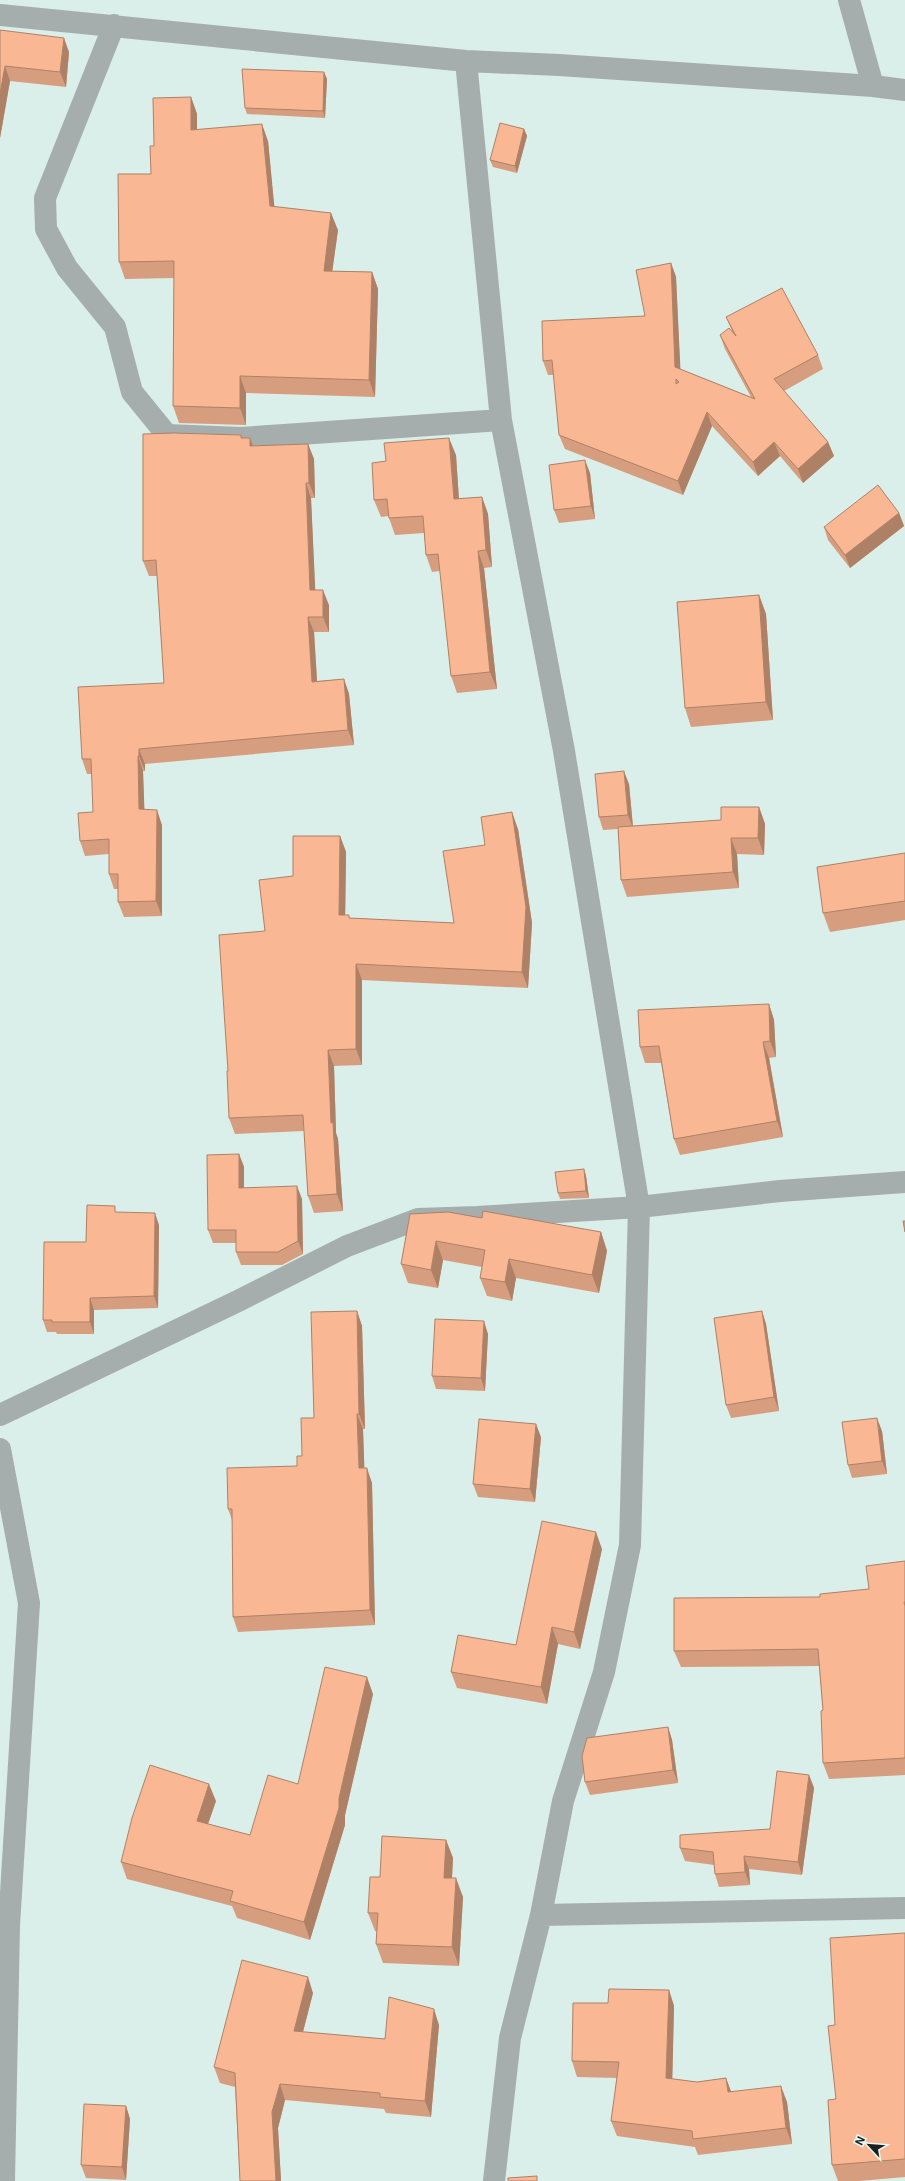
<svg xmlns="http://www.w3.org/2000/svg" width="905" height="2181" viewBox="0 0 905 2181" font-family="Inter,sans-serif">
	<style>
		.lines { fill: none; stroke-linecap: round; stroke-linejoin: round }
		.street { stroke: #a5aeac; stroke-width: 22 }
		.wall { fill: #d69e7e }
		.shaded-wall { fill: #ae8167 }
		.building { fill: #f9b893; stroke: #ae8167; fill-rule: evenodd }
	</style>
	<rect width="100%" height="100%" fill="#daeeea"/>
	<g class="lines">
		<path class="street" d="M 849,0 L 873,86
			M 0,15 L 466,61 L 559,65 L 873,86 L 905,90
			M 114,25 L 45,198 L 46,229 L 67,268 L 115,327 L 132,392 L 167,435 L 241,438 L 501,420
			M 466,61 L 501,420 L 564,751 L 639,1207 L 630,1545 L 604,1672 L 563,1801 L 541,1915 L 510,2038 L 494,2181
			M 0,1415 L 238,1301 L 347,1246 L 418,1219 L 477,1217 L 639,1207 L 780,1191 L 905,1182
			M 0,1449 L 29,1603 L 9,1925 L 4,2181
			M 541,1915 L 905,1908"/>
	</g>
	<path class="wall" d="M 0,30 L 69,52 L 66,87 L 10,81 L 0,138 Z
		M 324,72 L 327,79 L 325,118 L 247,114 L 245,108 Z
		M 191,97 L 197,114 L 197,130 L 268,141 L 274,207 L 338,230 L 332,271 L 372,272 L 378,289 L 375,397 L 246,393 L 246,425 L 179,423 L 173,406 L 174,278 L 125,279 L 119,262 L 151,174 L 154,146 Z
		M 524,129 L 527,136 L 517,173 L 493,167 L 490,160 Z
		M 671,263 L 676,277 L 680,369 L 751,397 L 725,349 L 720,335 L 732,331 L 726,317 L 818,355 L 823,369 L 784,391 L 828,442 L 834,456 L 803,483 L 780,456 L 758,476 L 712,426 L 683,495 L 565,449 L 559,435 L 554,375 L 548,375 L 543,361 L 645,316 Z
		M 241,435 L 242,438 L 250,438 L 253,446 L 308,444 L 314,459 L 315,498 L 311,498 L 315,590 L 329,605 L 329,632 L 314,632 L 317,681 L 344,679 L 349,694 L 354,745 L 145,764 L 145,771 L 143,771 L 144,809 L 162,825 L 162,916 L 124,917 L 118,902 L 118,889 L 114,889 L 109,874 L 109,854 L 85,856 L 80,841 L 93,812 L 92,774 L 87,774 L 82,759 L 164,683 L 157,576 L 149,576 L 143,561 Z
		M 456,455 L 459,499 L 482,497 L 488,514 L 492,567 L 484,568 L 497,689 L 457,693 L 451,676 L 440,571 L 432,572 L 426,555 L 424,533 L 395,535 L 389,518 L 388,516 L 381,517 L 374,500 Z
		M 590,473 L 595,519 L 559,523 L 554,510 Z
		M 899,513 L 904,526 L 850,568 L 828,540 L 824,527 Z
		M 759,595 L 766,614 L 773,720 L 691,727 L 685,708 Z
		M 629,784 L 633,826 L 721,820 L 759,807 L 765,824 L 764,855 L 737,854 L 739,888 L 627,897 L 621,880 L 618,829 L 603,830 L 599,817 Z
		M 518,829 L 532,923 L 528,988 L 362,980 L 362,1065 L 334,1066 L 336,1133 L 338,1139 L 343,1211 L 314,1213 L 308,1196 L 304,1131 L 235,1134 L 229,1118 L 228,1071 L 265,931 L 293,876 L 340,836 L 346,852 L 345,915 L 350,918 L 454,923 L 485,845 Z
		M 905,853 L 905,920 L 830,932 L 823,913 Z
		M 769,1004 L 774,1020 L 776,1057 L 769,1058 L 783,1137 L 680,1155 L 674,1139 L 661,1063 L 645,1063 L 640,1047 Z
		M 239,1154 L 244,1167 L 244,1188 L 302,1199 L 303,1254 L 282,1265 L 241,1265 L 236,1252 L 236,1243 L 213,1243 L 208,1230 Z
		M 584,1169 L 586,1176 L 589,1198 L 560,1199 L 558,1193 Z
		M 117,1212 L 159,1225 L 158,1308 L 94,1310 L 94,1334 L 57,1334 L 56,1332 L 47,1332 L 43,1320 L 86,1242 Z
		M 410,1214 L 482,1218 L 601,1232 L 607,1251 L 599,1293 L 516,1278 L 512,1301 L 487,1296 L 480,1278 L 482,1267 L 443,1260 L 438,1288 L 408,1283 L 401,1264 Z
		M 357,1311 L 362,1326 L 365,1429 L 363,1429 L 364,1468 L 372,1483 L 375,1625 L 238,1632 L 233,1617 L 232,1520 L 228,1509 L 297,1466 L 302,1456 L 314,1418 Z
		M 762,1311 L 766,1324 L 779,1411 L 731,1418 L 726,1405 Z
		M 488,1334 L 485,1391 L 436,1389 L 432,1376 Z
		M 882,1431 L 887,1474 L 852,1478 L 848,1465 Z
		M 541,1437 L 535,1502 L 478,1497 L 473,1484 Z
		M 602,1549 L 580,1649 L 558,1644 L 547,1704 L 457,1688 L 451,1672 L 516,1645 Z
		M 905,1561 L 905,1775 L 829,1779 L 823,1763 L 823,1710 L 819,1666 L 681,1667 L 674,1651 L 820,1597 L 869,1589 Z
		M 373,1694 L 345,1815 L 345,1825 L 310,1940 L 237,1918 L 232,1906 L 127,1879 L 121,1862 L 216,1801 L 208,1824 L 250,1835 L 298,1784 Z
		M 668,1727 L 672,1740 L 678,1783 L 590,1795 L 585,1782 Z
		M 809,1775 L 814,1788 L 802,1875 L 749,1869 L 750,1885 L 719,1887 L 715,1874 L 714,1865 L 685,1861 L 680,1848 L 770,1829 Z
		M 446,1840 L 453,1858 L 452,1878 L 463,1897 L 459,1966 L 383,1963 L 376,1944 L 377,1932 L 375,1931 L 368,1913 L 380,1877 Z
		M 905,1933 L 905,2177 L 859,2181 L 838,2181 L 832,2165 L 836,2099 L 835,2025 Z
		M 669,1990 L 674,2006 L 672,2079 L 697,2082 L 726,2078 L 731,2092 L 787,2102 L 792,2144 L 698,2155 L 695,2147 L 617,2136 L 611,2121 L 617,2078 L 577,2077 L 572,2061 L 608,2003 Z
		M 313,1993 L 303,2032 L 385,2039 L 439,2025 L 431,2117 L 386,2113 L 384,2109 L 285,2100 L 278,2128 L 281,2181 L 240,2181 L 235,2087 L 220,2083 L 214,2067 Z
		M 126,2106 L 130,2119 L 126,2180 L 86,2178 L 81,2165 Z"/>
	<path class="shaded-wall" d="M 64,38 L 69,52 L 66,87 L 60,72 Z
		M 5,66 L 10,81 L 0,138 L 0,94 Z
		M 324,72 L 327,79 L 325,118 L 323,111 Z
		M 191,97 L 197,114 L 197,147 L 191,130 Z
		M 262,124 L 268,141 L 276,223 L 270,206 Z
		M 524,129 L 527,136 L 517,173 L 515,166 Z
		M 331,213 L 338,230 L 330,288 L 324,271 Z
		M 671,263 L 676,277 L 681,381 L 675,367 Z
		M 372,272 L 378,289 L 375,397 L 369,380 Z
		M 240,376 L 246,393 L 246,425 L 240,408 Z
		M 707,412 L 712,426 L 683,495 L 678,481 Z
		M 250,438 L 256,454 L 250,446 Z
		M 449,438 L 456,455 L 460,517 L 454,499 Z
		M 774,442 L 780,456 L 758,476 L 753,462 Z
		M 828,442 L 834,456 L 803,483 L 798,469 Z
		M 308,444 L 314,459 L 315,498 L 309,483 Z
		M 585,460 L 590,473 L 595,519 L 591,506 Z
		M 306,483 L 311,498 L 316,605 L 310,590 Z
		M 482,497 L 488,514 L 492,567 L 486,550 Z
		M 899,513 L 904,526 L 850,568 L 845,555 Z
		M 478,551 L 484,568 L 497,689 L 490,672 Z
		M 323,590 L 329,605 L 329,632 L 323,617 Z
		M 759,595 L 766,614 L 773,720 L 766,702 Z
		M 308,617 L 314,632 L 318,697 L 312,682 Z
		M 344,679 L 349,694 L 354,745 L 348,730 Z
		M 139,749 L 145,764 L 145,771 L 139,756 Z
		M 138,756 L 143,771 L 145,824 L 139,809 Z
		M 624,771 L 629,784 L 633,828 L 628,815 Z
		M 759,807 L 765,824 L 764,855 L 758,838 Z
		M 157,810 L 162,825 L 162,916 L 156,901 Z
		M 512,812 L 518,829 L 532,923 L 528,988 L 522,972 Z
		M 340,836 L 346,852 L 345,931 L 339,915 Z
		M 731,838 L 737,854 L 739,888 L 733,872 Z
		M 356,964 L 362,980 L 362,1065 L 356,1049 Z
		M 769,1004 L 774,1020 L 776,1057 L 770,1041 Z
		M 763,1042 L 769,1058 L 783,1137 L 777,1121 Z
		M 328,1050 L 334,1066 L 336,1133 L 338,1139 L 343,1211 L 337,1194 L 331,1123 Z
		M 239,1154 L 244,1167 L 244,1201 L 239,1188 Z
		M 584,1169 L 586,1176 L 589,1198 L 586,1191 Z
		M 297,1186 L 302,1199 L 303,1254 L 298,1241 Z
		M 155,1213 L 159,1225 L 158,1308 L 154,1296 Z
		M 601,1232 L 607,1251 L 599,1293 L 592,1275 Z
		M 436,1241 L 443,1260 L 438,1288 L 431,1270 Z
		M 509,1259 L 516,1278 L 512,1301 L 505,1282 Z
		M 90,1298 L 94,1310 L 94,1334 L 90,1322 Z
		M 357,1311 L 362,1326 L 365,1429 L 359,1414 Z
		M 762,1311 L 766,1324 L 779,1411 L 774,1397 Z
		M 484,1321 L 488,1334 L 485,1391 L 481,1378 Z
		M 357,1414 L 363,1429 L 365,1484 L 359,1468 Z
		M 877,1418 L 882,1431 L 887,1474 L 882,1461 Z
		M 536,1424 L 541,1437 L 535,1502 L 530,1489 Z
		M 367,1468 L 372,1483 L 375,1625 L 370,1610 Z
		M 596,1532 L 602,1549 L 580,1649 L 574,1632 Z
		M 552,1627 L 558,1644 L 547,1704 L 541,1687 Z
		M 367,1677 L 373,1694 L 345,1815 L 345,1825 L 310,1940 L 304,1922 L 339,1798 Z
		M 668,1727 L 672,1740 L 678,1783 L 673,1770 Z
		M 809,1775 L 814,1788 L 802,1875 L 798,1862 Z
		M 209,1784 L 216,1801 L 203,1838 L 197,1821 Z
		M 446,1840 L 453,1858 L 451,1896 L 444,1878 Z
		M 744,1856 L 749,1869 L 750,1885 L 745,1872 Z
		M 456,1878 L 463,1897 L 459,1966 L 452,1947 Z
		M 308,1977 L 313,1993 L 299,2047 L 294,2031 Z
		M 669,1990 L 674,2006 L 672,2094 L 666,2078 Z
		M 434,2009 L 439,2025 L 431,2117 L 425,2101 Z
		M 726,2078 L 732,2094 L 728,2092 Z
		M 280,2084 L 285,2100 L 278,2128 L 281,2181 L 276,2181 L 272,2112 Z
		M 781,2086 L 787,2102 L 792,2144 L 786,2128 Z
		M 126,2106 L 130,2119 L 126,2180 L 122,2167 Z"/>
	<path class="building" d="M 0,30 L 64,38 L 60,72 L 5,66 L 0,94 Z
		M 242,69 L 324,72 L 323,111 L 245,108 Z
		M 191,97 L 191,130 L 262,124 L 270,206 L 331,213 L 324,271 L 372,272 L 369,380 L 240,376 L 240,408 L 173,406 L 174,261 L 119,262 L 118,174 L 151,174 L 150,146 L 154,146 L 153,98 Z
		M 500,123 L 524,129 L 515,166 L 490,160 Z
		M 671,263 L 675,367 L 755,399 L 720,335 L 729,328 L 736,336 L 726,317 L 782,288 L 818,355 L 774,379 L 828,442 L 798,469 L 774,442 L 753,462 L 707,412 L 678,481 L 559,435 L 552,360 L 543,361 L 542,321 L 645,316 L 636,270 ZM 676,379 L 679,382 L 676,384 Z
		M 174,433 L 241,435 L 241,438 L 250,438 L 250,446 L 308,444 L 309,483 L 306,483 L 310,590 L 323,590 L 323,617 L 308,617 L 312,682 L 344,679 L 348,730 L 139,749 L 139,756 L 138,756 L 139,809 L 157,810 L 156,901 L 118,902 L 118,874 L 109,874 L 109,839 L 80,841 L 78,813 L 93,812 L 91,759 L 82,759 L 78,687 L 164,683 L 156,560 L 143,561 L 143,434 Z
		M 449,438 L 454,499 L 482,497 L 486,550 L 478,551 L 490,672 L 451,676 L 438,554 L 426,555 L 423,516 L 389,518 L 387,499 L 374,500 L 372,463 L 386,461 L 384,443 Z
		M 585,460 L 591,506 L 554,510 L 549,465 Z
		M 878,485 L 899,513 L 845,555 L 824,527 Z
		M 759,595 L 766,702 L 685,708 L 677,602 Z
		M 624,771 L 628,815 L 599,817 L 595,774 Z
		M 721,807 L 759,807 L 758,838 L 731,838 L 733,872 L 621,880 L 618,827 L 721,820 Z
		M 512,812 L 526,907 L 522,972 L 356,964 L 356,1049 L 328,1050 L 331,1123 L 333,1122 L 337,1194 L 308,1196 L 303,1115 L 229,1118 L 227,1071 L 228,1071 L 219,935 L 265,931 L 259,880 L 293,876 L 293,836 L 340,836 L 339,915 L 349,915 L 349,918 L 454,923 L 443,851 L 485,845 L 481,817 Z
		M 905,853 L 905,901 L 823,913 L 817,867 Z
		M 769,1004 L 770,1041 L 763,1042 L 777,1121 L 674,1139 L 659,1046 L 640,1047 L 638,1010 Z
		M 239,1154 L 239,1188 L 297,1186 L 298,1241 L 278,1252 L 236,1252 L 236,1230 L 208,1230 L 207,1155 Z
		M 584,1169 L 586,1191 L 558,1193 L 555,1172 Z
		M 87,1205 L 115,1206 L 115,1212 L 155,1213 L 154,1296 L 90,1298 L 90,1322 L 52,1322 L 52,1320 L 43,1320 L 44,1242 L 86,1242 Z
		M 483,1211 L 601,1232 L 592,1275 L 509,1259 L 505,1282 L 480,1278 L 485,1250 L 436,1241 L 431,1270 L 401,1264 L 410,1214 L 448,1212 L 482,1218 Z
		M 903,1221 L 905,1221 L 905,1232 Z
		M 357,1311 L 359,1414 L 357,1414 L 359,1468 L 367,1468 L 370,1610 L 233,1617 L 232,1509 L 228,1509 L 227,1468 L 297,1466 L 297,1456 L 302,1456 L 301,1418 L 314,1418 L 311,1312 Z
		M 762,1311 L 774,1397 L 726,1405 L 714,1318 Z
		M 435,1319 L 484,1321 L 481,1378 L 432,1376 Z
		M 877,1418 L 882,1461 L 848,1465 L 842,1422 Z
		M 479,1419 L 536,1424 L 530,1489 L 473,1484 Z
		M 542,1521 L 596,1532 L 574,1632 L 552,1627 L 541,1687 L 451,1672 L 458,1635 L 516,1645 Z
		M 905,1561 L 905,1602 L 904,1602 L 905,1606 L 905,1758 L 823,1763 L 821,1711 L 823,1710 L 818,1649 L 674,1651 L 674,1598 L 820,1597 L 820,1594 L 869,1589 L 866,1566 Z
		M 325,1667 L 367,1677 L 339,1798 L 339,1808 L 304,1922 L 230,1901 L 233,1891 L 121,1862 L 132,1818 L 150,1765 L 209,1784 L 197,1821 L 250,1835 L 268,1775 L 298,1784 Z
		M 668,1727 L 673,1770 L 585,1782 L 582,1756 L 587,1738 Z
		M 777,1771 L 809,1775 L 798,1862 L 744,1856 L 745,1872 L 715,1874 L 713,1852 L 680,1848 L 680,1835 L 770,1829 Z
		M 382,1836 L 446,1840 L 444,1878 L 456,1878 L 452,1947 L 376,1944 L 378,1913 L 368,1913 L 370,1877 L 380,1877 Z
		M 905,1933 L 905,2159 L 832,2165 L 828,2100 L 836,2099 L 828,2026 L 835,2025 L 830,1938 Z
		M 242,1960 L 308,1977 L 294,2031 L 385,2039 L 389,1997 L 434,2009 L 425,2101 L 380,2097 L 380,2093 L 280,2084 L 272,2112 L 276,2181 L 240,2181 L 235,2073 L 214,2067 Z
		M 609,1989 L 669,1990 L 666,2078 L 697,2082 L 726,2078 L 728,2092 L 781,2086 L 786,2128 L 693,2139 L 692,2131 L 611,2121 L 619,2062 L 572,2061 L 573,2003 L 608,2003 Z
		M 84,2104 L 126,2106 L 122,2167 L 81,2165 Z
		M 537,2176 L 537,2181 L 508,2181 L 508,2178 Z"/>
	<g transform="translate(869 2145) rotate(296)" stroke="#e7fbf8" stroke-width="3" paint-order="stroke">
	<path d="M0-3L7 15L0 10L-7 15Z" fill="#19201f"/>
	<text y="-6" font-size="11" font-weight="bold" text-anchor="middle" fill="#19201f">N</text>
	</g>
</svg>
